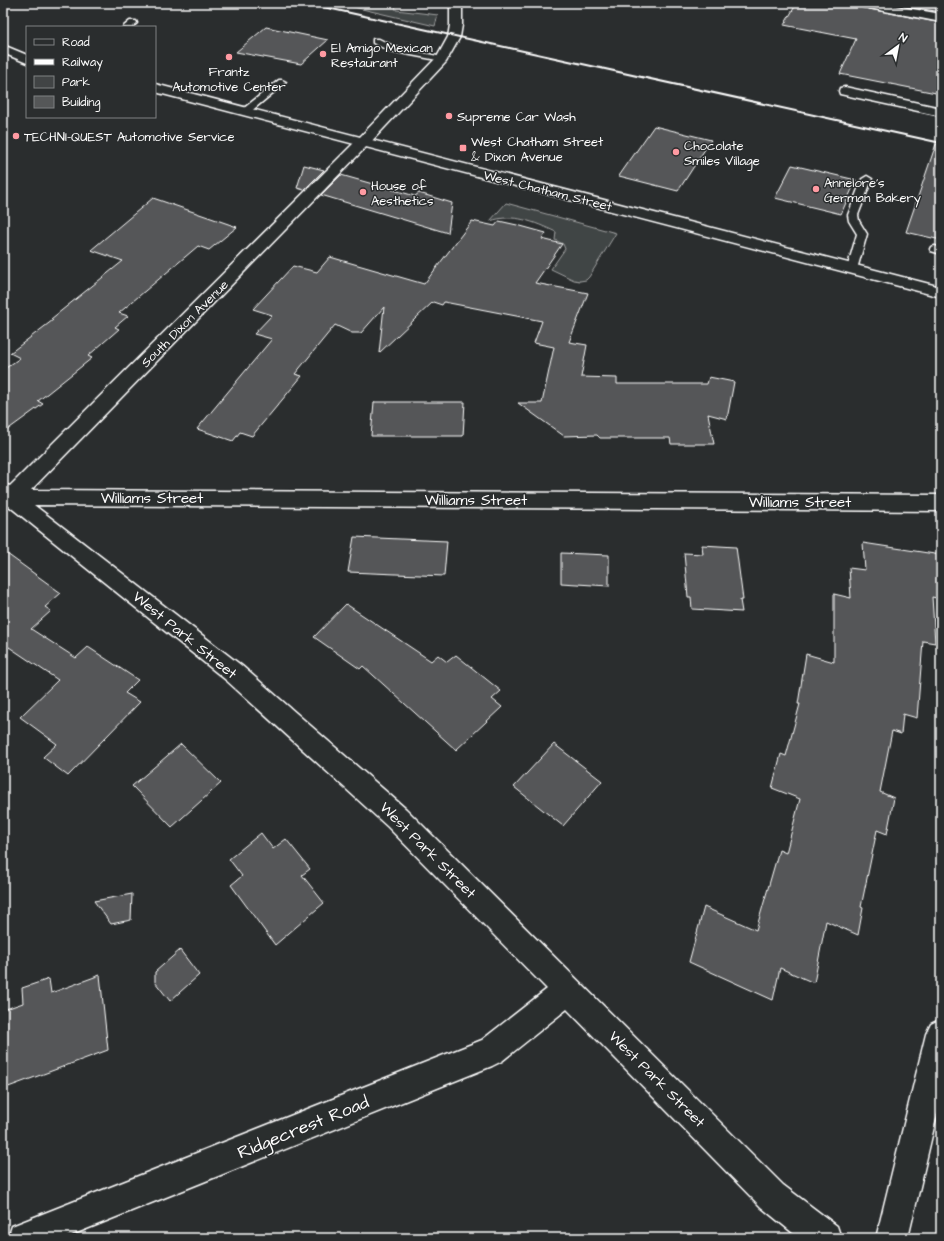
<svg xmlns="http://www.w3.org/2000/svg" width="944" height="1241" viewBox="0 0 944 1241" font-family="'Architects Daughter',sans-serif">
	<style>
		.green { fill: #414445; stroke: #a0a2a2 }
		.building { fill: #555758; stroke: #fff }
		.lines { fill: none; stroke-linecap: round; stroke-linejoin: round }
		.service-casing { stroke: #fff; stroke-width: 3 }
		.minor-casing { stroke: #fff; stroke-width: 3 }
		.secondary-casing { stroke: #fff; stroke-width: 3 }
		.service { fill: #2a2d2e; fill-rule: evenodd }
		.minor { fill: #2a2d2e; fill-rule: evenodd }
		.secondary { fill: #2a2d2e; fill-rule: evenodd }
		.rail { stroke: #fff; stroke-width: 2 }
		.poi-dot { fill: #ff9aa2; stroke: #2a2d2e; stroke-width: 1.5 }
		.labels { text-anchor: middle; stroke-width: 3; stroke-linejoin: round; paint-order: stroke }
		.far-poi-label { font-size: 13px; fill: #fff; stroke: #2a2d2e; text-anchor: start }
		.far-street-label { font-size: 13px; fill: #fff; stroke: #2a2d2e }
		.street-label { font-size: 15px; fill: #fff; stroke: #2a2d2e }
		.near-street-label { font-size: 18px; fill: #fff; stroke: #2a2d2e }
	</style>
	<rect width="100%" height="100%" fill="#2a2d2e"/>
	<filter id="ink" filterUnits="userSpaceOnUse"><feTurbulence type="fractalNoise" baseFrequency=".025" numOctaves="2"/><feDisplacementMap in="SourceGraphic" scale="8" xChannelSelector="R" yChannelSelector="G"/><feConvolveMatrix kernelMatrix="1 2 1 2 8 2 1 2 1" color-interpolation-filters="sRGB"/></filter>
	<g filter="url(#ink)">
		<path class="green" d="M 336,3 L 395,3 L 396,10 L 438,15 L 435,26 Z
			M 506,203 L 616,233 L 589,277 L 586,280 L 580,281 L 574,280 L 551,269 L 565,249 L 563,244 L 555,240 L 556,232 C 534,222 514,213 490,221 Z"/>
		<path class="building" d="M 797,3 L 852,3 L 854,6 L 859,7 L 941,23 L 941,94 L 840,74 L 856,39 L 784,25 Z
			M 887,3 L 941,3 L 941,12 Z
			M 266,27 L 328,40 L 301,64 L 236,52 Z
			M 654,126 L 711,140 L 678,191 L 619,176 Z
			M 936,144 L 941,145 L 941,240 L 906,232 Z
			M 304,165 L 324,170 L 304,190 L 297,188 Z
			M 792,165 L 856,180 L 841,214 L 775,198 Z
			M 341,175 L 415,196 L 419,193 L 452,203 L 448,233 L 321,195 Z
			M 153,198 L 237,227 L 209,250 L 198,246 L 119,313 L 128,316 L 115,327 L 119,329 L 88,356 L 92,358 L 38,401 L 43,404 L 3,433 L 3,370 L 20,358 L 10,353 L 53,320 L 51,319 L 123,261 L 91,250 Z
			M 472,221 L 495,226 L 499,221 L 517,225 L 546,233 L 542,239 L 562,244 L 535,283 L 588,293 L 569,342 L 587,345 L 581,377 L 617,378 L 617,384 L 707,384 L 709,377 L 734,382 L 727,419 L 708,414 L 714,444 L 671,444 L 670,438 L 600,438 L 597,435 L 564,436 L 518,403 L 542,403 L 554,347 L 534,343 L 542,321 L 444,302 L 442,305 L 433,302 L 379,353 L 384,307 L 361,333 L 352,333 L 335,325 L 295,374 L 302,376 L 252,436 L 240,432 L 233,441 L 197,429 L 272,339 L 254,334 L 272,315 L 253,309 L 293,266 L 317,272 L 330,257 L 424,284 Z
			M 374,402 L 465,402 L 463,436 L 371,436 Z
			M 354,537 L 447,541 L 444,576 L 348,572 Z
			M 863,543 L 941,555 L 941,599 L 932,597 L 935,643 L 923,641 L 917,718 L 903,714 L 901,734 L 892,731 L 880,792 L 894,798 L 887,834 L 877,830 L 861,907 L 863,908 L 858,935 L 826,921 L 814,983 L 780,968 L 773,1000 L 689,962 L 704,907 L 756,930 L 779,850 L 786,853 L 800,799 L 772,788 L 781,754 L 786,756 L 800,704 L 798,704 L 806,654 L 834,662 L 834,594 L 851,598 L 849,568 L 865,570 Z
			M 702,545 L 736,547 L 743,600 L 740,600 L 742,612 L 692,609 L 691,597 L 688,597 L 684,553 L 703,554 Z
			M 3,551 L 61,593 L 45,607 L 51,611 L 31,629 L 76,658 L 88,647 L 138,680 L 125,693 L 140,702 L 68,776 L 43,757 L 57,744 L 20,717 L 58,680 L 9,647 L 3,652 Z
			M 561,553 L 609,555 L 609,586 L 561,583 Z
			M 346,604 L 431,661 L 438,655 L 447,662 L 456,655 L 501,691 L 492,699 L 502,707 L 456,750 L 363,666 L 360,669 L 314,637 Z
			M 181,744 L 221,783 L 172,827 L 132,786 Z
			M 554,744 L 602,781 L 563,826 L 514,787 Z
			M 261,833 L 273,849 L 286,839 L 310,869 L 302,875 L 324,903 L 275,945 L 231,885 L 242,876 L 229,859 Z
			M 132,894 L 131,920 L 111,924 L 94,901 Z
			M 180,950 L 199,975 L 170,1001 L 155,982 L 155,972 Z
			M 100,975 L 108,1050 L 3,1089 L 3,1010 L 23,1003 L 22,988 L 49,979 L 51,993 Z"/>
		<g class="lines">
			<g class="service-casing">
				<path id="service" d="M 130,21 L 136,21 L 137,23 L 132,27 L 123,27 Z
					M 373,39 L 379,39 L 395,47 L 442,57 L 446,59 L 442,61 L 390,51 L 373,43 Z
					M 279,80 L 282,80 L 286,82 L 249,113 L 243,113 L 242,111 L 243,109 Z
					M 867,176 L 872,179 L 858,215 L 859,221 L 867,234 L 857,269 L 852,272 L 847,269 L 857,234 L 849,221 L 848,215 L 862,179 Z
					M 935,246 L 941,248 L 941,254 L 931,251 L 930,249 L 931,247 Z"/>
			</g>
			<g class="minor-casing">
				<path id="minor" d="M 450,3 L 462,3 L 462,25 L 460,37 L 446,62 L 368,145 L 31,490 L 941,495 L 941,511 L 34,505 L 242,666 L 406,809 L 783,1185 L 837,1226 L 841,1238 L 799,1238 L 761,1207 L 567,1009 L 502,1061 L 492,1066 L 64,1238 L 8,1238 L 12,1226 L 482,1040 L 547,989 L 388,827 L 226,680 L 9,506 L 3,507 L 3,484 L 10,486 L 358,139 L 437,57 L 448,37 L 450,25 Z
					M 853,3 L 878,3 L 941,14 L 941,22 L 859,6 L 855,5 Z
					M 845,87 L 941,108 L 941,116 L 840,94 L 839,91 L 840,88 Z
					M 941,1019 L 941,1097 L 908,1238 L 876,1238 L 926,1034 L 931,1024 Z"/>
			</g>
			<g class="secondary-casing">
				<path id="secondary" d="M 3,45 L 27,55 L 27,63 L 3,53 Z
					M 155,84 L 941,287 L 941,297 L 155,92 Z"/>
			</g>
			<use href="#service" class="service"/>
			<use href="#minor" class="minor"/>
			<use href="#secondary" class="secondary"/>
			<path class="rail" d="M 305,3 L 941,143"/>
		</g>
	</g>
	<g class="poi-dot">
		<circle cx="323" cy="54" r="4"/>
		<circle cx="229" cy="57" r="4"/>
		<circle cx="449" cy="116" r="4"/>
		<circle cx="16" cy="136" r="4"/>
		<rect x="459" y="144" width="8" height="8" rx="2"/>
		<circle cx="676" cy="152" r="4"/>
		<circle cx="816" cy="189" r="4"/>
		<circle cx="363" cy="192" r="4"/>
	</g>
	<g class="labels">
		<g class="far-poi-label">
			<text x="331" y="52">El Amigo Mexican<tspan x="331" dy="15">Restaurant</tspan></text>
			<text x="229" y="76" text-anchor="middle">Frantz<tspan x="229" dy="15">Automotive Center</tspan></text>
			<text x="457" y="121">Supreme Car Wash</text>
			<text x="24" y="141">TECHNI-QUEST Automotive Service</text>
			<text x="471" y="146">West Chatham Street<tspan x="471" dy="15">&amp; Dixon Avenue</tspan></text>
			<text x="684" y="150">Chocolate<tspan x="684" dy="15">Smiles Village</tspan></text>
			<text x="824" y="187">Annelore's<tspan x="824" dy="15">German Bakery</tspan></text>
			<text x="371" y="190">House of<tspan x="371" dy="15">Aesthetics</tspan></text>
		</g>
		<g class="far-street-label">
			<text transform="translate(548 190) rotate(14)" y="5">West Chatham Street</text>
			<text transform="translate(184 323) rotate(-45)" y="5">South Dixon Avenue</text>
		</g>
		<g class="street-label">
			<text x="152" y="503">Williams Street</text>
			<text x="476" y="505">Williams Street</text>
			<text x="800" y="507">Williams Street</text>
			<text transform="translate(185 635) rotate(39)" y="5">West Park Street</text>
			<text transform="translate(428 850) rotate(45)" y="5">West Park Street</text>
			<text transform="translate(657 1079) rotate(45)" y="5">West Park Street</text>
		</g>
		<g class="near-street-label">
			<text transform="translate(303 1127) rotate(-22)" y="6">Ridgecrest Road</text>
		</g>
	</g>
	<rect width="944" height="1241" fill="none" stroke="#2a2d2e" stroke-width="16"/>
	<rect x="8" y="8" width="928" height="1225" fill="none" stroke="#fff" stroke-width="1.5" filter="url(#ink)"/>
	<rect x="26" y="26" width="130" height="92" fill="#2a2d2e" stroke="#7f8182"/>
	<rect x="34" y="39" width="20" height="6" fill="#2a2d2e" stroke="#7f8182"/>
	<text x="62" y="46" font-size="12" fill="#ffffff">Road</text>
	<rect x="34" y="59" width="20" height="6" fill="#ffffff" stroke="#7f8182"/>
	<text x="62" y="66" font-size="12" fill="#ffffff">Railway</text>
	<rect x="34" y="76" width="20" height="12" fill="#414445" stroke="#7f8182"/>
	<text x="62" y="86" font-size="12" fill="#ffffff">Park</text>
	<rect x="34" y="96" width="20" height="12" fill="#555758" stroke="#7f8182"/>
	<text x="62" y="106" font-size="12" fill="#ffffff">Building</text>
	<g transform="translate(898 46) rotate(32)" stroke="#2a2d2e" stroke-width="3" paint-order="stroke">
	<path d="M0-3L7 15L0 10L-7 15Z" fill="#ffffff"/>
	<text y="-6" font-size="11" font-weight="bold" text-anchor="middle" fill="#ffffff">N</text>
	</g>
</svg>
